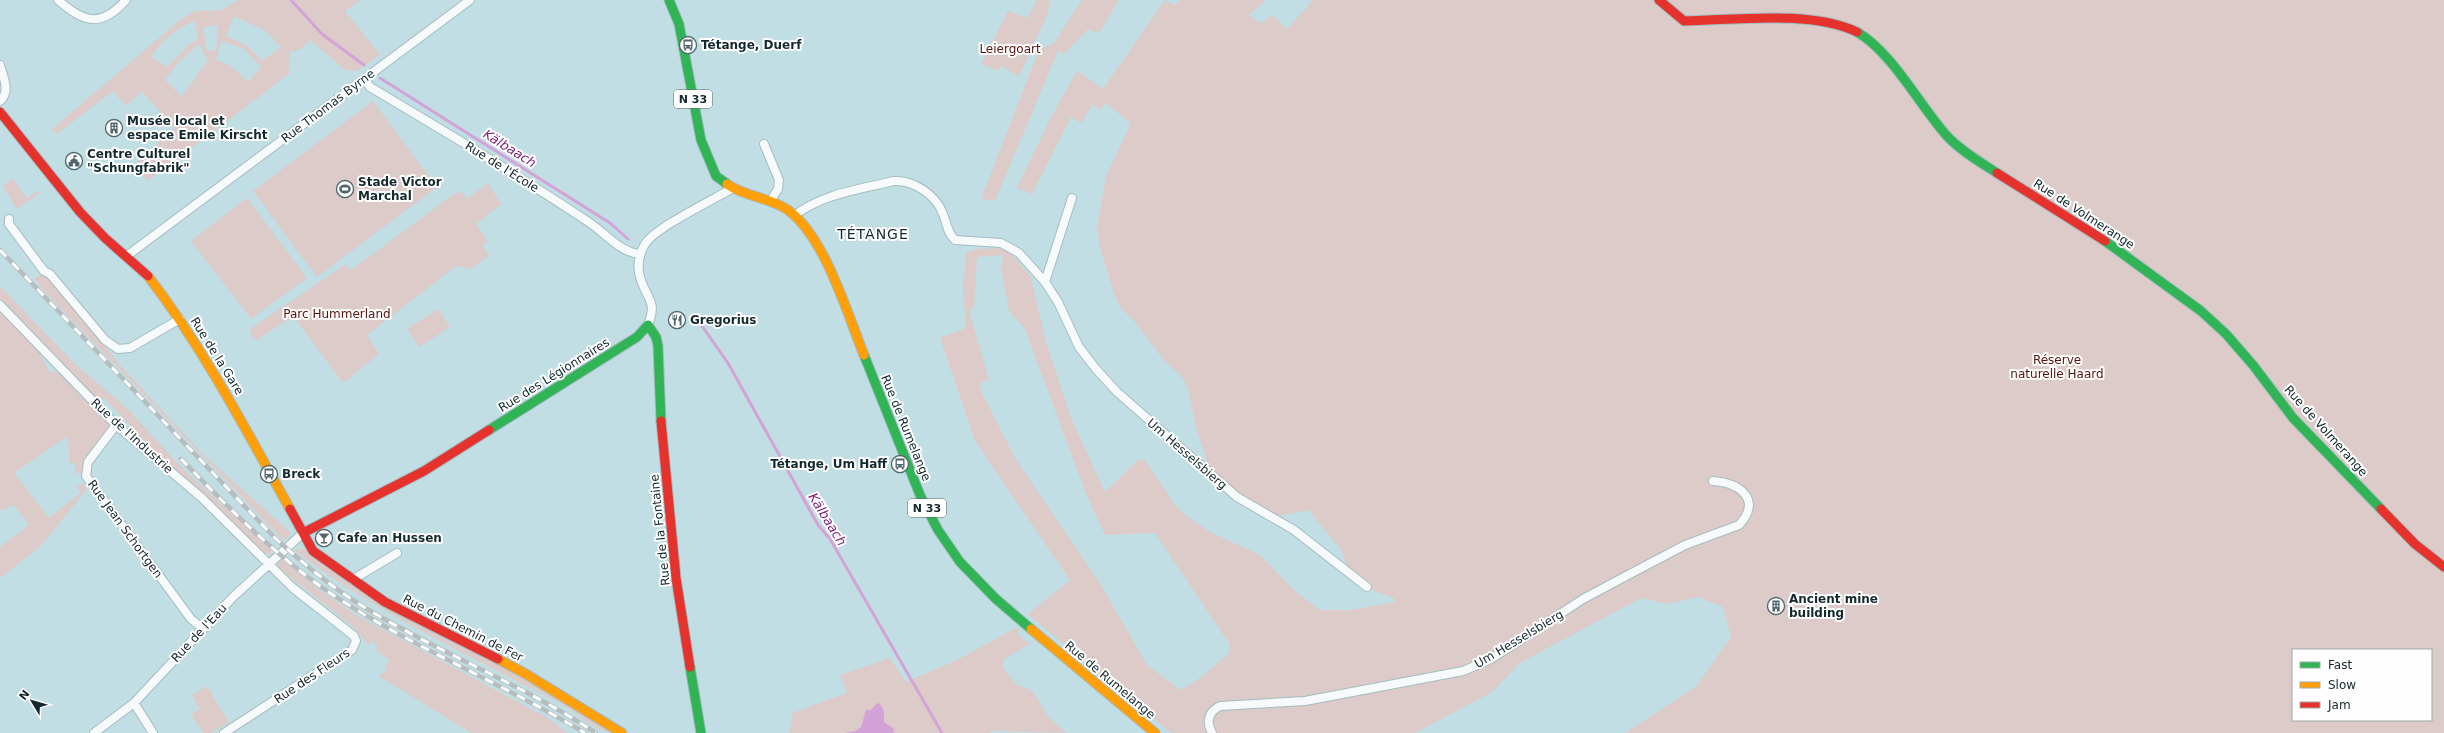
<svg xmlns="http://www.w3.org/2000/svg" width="2444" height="733" viewBox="0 0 2444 733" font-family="'DejaVu Sans',sans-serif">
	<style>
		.green { fill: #dccbc8; fill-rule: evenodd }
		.water { fill: #d3a3d8 }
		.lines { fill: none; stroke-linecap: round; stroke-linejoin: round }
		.stream { stroke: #d3a3d8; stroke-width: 3 }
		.street-casing { stroke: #a4bcc1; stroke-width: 10 }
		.fast-casing { stroke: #a4bcc1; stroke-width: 11 }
		.slow-casing { stroke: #a4bcc1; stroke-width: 11 }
		.jam-casing { stroke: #a4bcc1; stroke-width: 11 }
		.street { stroke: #f6fafb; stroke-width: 8 }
		.fast { stroke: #30b455; stroke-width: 9 }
		.slow { stroke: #ff9f0a; stroke-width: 9 }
		.jam { stroke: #e5322d; stroke-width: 9 }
		.rail-casing { stroke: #b6bdbf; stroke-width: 4.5 }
		.rail { stroke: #fefefe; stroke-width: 3; stroke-dasharray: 9; stroke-linecap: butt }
		.labels { text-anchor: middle; stroke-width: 4; stroke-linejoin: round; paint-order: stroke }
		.shield { fill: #fefefe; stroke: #5a696c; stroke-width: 1 }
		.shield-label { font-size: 11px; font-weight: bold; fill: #13292d }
		.poi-label { font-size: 12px; font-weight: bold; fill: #13292d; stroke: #fefefe; text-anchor: start }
		.park-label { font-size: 12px; fill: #57140c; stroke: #fefefe }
		.street-label { font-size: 12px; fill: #13292d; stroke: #fefefe }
		.water-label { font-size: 13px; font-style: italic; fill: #7d1d78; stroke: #fefefe }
		.quarter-label { font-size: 14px; letter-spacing: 1px; fill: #13292d; stroke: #fefefe }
	</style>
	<rect width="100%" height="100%" fill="#c1dee4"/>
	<path class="green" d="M 239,0 L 360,0 L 345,11 L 380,55 L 358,71 L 345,70 L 310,40 L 301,49 L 290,52 L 289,74 L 148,181 L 133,166 L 175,128 L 142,92 L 126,106 L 113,91 L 57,134 L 52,129 L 180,20 L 195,11 L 221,10 ZM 234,16 L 266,31 L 281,47 L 262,61 L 248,46 L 226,36 ZM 195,21 L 198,39 L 189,44 L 167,67 L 151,57 C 162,40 177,28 195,21 ZM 218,25 L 216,51 L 207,51 L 203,27 ZM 221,41 L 244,49 L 261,67 L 249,81 C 236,73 232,62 216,61 ZM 199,44 L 208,61 C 197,72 192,86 181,96 L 165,80 L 181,60 Z
		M 1037,0 L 1050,0 L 1047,16 L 1019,76 L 1001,66 L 998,71 L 981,64 L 1008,11 L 1027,18 Z
		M 1082,0 L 1119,0 L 1099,33 L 1088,29 L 1064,54 L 1058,51 L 995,201 L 981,199 L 1039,50 L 1054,43 Z
		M 1165,0 L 1175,5 L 1180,0 L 1266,0 L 1249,15 L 1260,23 L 1272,15 L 1287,29 L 1313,0 L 2444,0 L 2444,733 L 1625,733 L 1696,687 L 1731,637 L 1723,607 L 1698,597 L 1668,604 L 1641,598 L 1520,663 L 1492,692 L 1415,733 L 1171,733 L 1028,614 L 1070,580 L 975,441 L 940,338 L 966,328 L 963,287 L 966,253 L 977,249 L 999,248 L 1012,254 L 1031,277 L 1045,338 L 1071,418 L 1105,492 L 1137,461 L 1144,459 L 1178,509 L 1208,531 L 1260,555 L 1296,592 L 1320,610 L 1351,610 L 1395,602 L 1394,598 L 1377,592 L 1352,577 L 1341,550 L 1309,510 L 1271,517 L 1212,476 L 1195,424 L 1188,388 L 1182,377 L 1163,359 L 1134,321 L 1120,307 L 1114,293 L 1100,248 L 1097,226 L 1106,176 L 1131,123 L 1105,103 L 1100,110 L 1093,104 L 1081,123 L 1071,117 L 1032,194 L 1017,188 L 1050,119 L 1077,71 L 1103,89 ZM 1003,255 L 1001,268 L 1009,311 L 1025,329 L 1085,491 L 1105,535 L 1155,533 L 1229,643 L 1229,653 L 1204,675 L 1181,690 L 1147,665 L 1099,582 L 1015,458 L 982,393 L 979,384 L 989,379 L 969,311 L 974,308 L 977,257 ZM 2293,650 L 2431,650 L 2431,720 L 2293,720 Z
		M 373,101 L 437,187 L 317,277 L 253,191 Z
		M 12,178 L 27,198 L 38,191 L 40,193 L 17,209 L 3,186 Z
		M 488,183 L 501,204 L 476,224 L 488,241 L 482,246 L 489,255 L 471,269 L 456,266 L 367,335 L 379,354 L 343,383 L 293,316 L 256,341 L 249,330 L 346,264 L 351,270 L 454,194 L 461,192 L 467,199 Z
		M 247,198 L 307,278 L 251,319 L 191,241 Z
		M 44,271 L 87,321 L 119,364 L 205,456 L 291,533 L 284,541 L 44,291 L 34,279 Z
		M 0,286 L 75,364 L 127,408 L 182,468 L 272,550 L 270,552 L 279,561 L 282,559 L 321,591 L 356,615 L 546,717 L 568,733 L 471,733 L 379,676 L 388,669 L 384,666 L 390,661 L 376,650 L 378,646 L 373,641 L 369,645 L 350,624 L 278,568 L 278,562 L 268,553 L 262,555 L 142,444 L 144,441 L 105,399 L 95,398 L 0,300 Z
		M 438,309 L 450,327 L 419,347 L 407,329 Z
		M 0,311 L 38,350 L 50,373 L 55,370 L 113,429 L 81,473 L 75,473 L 75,463 L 69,463 L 68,436 L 14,473 L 49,518 L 81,492 L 77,487 L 82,483 L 87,489 L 42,545 L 0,578 L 0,547 L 29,525 L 14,505 L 2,511 L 0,508 Z
		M 304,548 L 320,560 L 527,678 L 616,733 C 596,733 579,714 561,704 C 471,656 375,613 294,550 Z
		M 1016,628 L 1019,630 L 1017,634 L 1027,642 L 1033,642 L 1003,660 L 1003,668 L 1017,685 L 1032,690 L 1049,718 L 1067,733 L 991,731 L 990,733 L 790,733 L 792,713 L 847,693 L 840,675 L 890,658 L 906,682 L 955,661 Z
		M 207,686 L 229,722 L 211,733 L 203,733 L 191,714 L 200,709 L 192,695 Z"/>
	<path class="water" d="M 877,703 L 880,704 L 884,711 L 884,722 L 893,728 L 895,733 L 845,733 L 855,731 L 861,727 L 866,710 L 871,710 Z"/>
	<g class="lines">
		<path class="stream" d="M 291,0 L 322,34 L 364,65
			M 380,78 L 610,223 L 628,239
			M 695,316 L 728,363 L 818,525 L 830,539 L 942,733"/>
		<g class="street-casing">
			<path id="street" d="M 58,0 C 84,23 101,28 126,0
				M 0,65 C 3,76 11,92 0,101
				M 364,79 L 370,87 C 444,131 518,175 590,223 C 605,233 621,253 640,254
				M 764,144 L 779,180 L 778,189 L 771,200
				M 794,216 C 821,194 861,189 894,181 C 914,180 936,195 943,214 C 947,223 947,233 955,240 L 1001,243 L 1019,253 L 1045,282 L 1058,302 L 1079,347 L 1096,369 L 1117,392 L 1237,497 L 1294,530 L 1367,587
				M 9,219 L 9,224 L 44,271 L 50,274 L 105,340 L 118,349 L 130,348 L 180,319
				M 128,255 L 470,0
				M 1045,282 L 1072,198
				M 0,305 L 116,425 L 202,498 L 293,588 L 354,636 L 356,641 L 352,650 L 224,733
				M 648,325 C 658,300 646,299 640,277 C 637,266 639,254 645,244 C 656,227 713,200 733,188
				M 116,425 L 88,462 L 86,476 L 191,619 L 202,628
				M 352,580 L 397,553
				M 134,703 L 153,733
				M 94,733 L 134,703 L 233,597 L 303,533
				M 1212,733 C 1206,722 1208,712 1220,706 L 1305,701 L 1463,671 L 1491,659 L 1583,599 L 1628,575 L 1685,545 L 1739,525 C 1763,499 1739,483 1713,481"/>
		</g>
		<g class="fast-casing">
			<path id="fast" d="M 669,0 L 679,24 L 701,140 L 716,176 L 727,184
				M 1857,32 C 1892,52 1920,106 1947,136 C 1961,151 1980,162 1997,173
				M 2105,241 L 2201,311 L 2226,334 L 2253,365 L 2293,418 L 2381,509
				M 864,355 L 920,495 L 938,530 L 960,562 L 996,599 L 1031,629
				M 489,430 L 637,337 L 648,325 L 656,337 L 658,346 L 661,421
				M 690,667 L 701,733"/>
		</g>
		<g class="slow-casing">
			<path id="slow" d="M 727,184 C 745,197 769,197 788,210 C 825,237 847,313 864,355
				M 148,276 C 204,349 246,430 290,509
				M 1031,629 L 1155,733
				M 498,659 L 526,674 L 622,733"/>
		</g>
		<g class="jam-casing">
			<path id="jam" d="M 1659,0 L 1684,21 C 1736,20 1810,10 1857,32
				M 0,112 L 80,212 L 105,238 L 148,276
				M 1997,173 L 2105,241
				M 661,421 L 676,578 L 690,667
				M 290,509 L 313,551 L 385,602 L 498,659
				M 2381,509 L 2415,544 L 2444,567
				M 303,533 L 424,471 L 489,430"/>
		</g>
		<use href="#street" class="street"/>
		<use href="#fast" class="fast"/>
		<use href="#slow" class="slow"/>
		<use href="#jam" class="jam"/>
		<g class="rail-casing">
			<path id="rail" d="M 0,250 L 275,538 C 303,563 331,587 364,607 C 439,653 522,684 596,733
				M 181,459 C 231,510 283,564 344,602 C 421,651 507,686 585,733"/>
		</g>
		<use href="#rail" class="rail"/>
	</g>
	<defs>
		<g id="bus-ring" transform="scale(0.9)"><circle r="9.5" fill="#fefefe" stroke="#50686d" stroke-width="1.5"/><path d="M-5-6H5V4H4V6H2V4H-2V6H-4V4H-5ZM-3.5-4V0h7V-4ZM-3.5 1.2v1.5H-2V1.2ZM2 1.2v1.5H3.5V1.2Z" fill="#50686d"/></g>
		<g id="building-ring" transform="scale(0.9)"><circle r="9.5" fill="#fefefe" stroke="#50686d" stroke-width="1.5"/><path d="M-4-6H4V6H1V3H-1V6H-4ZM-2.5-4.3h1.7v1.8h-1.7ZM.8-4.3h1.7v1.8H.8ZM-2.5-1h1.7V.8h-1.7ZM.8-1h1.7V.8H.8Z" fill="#50686d"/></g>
		<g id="civic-ring" transform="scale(0.9)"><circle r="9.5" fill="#fefefe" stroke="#50686d" stroke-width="1.5"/><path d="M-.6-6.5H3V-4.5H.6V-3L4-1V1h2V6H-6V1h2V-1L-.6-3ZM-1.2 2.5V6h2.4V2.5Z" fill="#50686d"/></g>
		<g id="stadium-ring" transform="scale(0.9)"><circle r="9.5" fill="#fefefe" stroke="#50686d" stroke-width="1.5"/><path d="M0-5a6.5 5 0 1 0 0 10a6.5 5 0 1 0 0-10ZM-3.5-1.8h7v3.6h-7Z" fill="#50686d"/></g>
		<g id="restaurant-ring" transform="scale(0.9)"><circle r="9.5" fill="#fefefe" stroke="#50686d" stroke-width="1.5"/><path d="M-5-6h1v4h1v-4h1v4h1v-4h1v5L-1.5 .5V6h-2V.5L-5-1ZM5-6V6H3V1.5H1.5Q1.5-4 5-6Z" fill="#50686d"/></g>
		<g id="bar-ring" transform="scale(0.9)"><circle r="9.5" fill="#fefefe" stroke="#50686d" stroke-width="1.5"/><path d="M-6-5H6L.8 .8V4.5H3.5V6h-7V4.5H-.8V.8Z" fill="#50686d"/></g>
	</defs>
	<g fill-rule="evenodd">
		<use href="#bus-ring" x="688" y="45"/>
		<use href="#building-ring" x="114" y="128"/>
		<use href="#civic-ring" x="74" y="161"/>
		<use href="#stadium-ring" x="345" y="189"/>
		<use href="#restaurant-ring" x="677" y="320"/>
		<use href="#bus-ring" x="900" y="464"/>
		<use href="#bus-ring" x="269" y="474"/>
		<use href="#bar-ring" x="324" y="538"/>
		<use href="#building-ring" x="1776" y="606"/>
	</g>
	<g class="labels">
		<g class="shield">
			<rect x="674" y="90" width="38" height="18" rx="3"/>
			<rect x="908" y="499" width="38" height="18" rx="3"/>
		</g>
		<g class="shield-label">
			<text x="693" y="103">N 33</text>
			<text x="927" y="512">N 33</text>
		</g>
		<g class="poi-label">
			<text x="701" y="49">Tétange, Duerf</text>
			<text x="127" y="125">Musée local et<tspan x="127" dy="14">espace Emile Kirscht</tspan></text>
			<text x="87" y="158">Centre Culturel<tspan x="87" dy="14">"Schungfabrik"</tspan></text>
			<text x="358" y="186">Stade Victor<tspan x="358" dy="14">Marchal</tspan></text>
			<text x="690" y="324">Gregorius</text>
			<text x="887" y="468" text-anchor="end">Tétange, Um Haff</text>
			<text x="282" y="478">Breck</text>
			<text x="337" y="542">Cafe an Hussen</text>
			<text x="1789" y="603">Ancient mine<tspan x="1789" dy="14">building</tspan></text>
		</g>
		<g class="park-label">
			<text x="1010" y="53">Leiergoart</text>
			<text x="337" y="318">Parc Hummerland</text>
			<text x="2057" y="364">Réserve<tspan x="2057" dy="14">naturelle Haard</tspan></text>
		</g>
		<g class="street-label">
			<text transform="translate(328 106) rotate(-37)" y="4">Rue Thomas Byrne</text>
			<text transform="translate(502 167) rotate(32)" y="4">Rue de l'École</text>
			<text transform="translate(2084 214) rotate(33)" y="4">Rue de Volmerange</text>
			<text transform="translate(217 356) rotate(58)" y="4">Rue de la Gare</text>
			<text transform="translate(554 375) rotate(-32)" y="4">Rue des Légionnaires</text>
			<text transform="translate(906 428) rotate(68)" y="4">Rue de Rumelange</text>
			<text transform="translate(2326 431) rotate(48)" y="4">Rue de Volmerange</text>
			<text transform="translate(132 436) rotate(42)" y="4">Rue de l'Industrie</text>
			<text transform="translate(1187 454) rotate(41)" y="4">Um Hesselsbierg</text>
			<text transform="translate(125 529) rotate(54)" y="4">Rue Jean Schortgen</text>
			<text transform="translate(660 530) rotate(-96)" y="4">Rue de la Fontaine</text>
			<text transform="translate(463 628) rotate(27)" y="4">Rue du Chemin de Fer</text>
			<text transform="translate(199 633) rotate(-47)" y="4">Rue de l'Eau</text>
			<text transform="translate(1519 639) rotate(-31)" y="4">Um Hesselsbierg</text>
			<text transform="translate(312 676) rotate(-34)" y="4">Rue des Fleurs</text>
			<text transform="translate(1110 680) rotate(40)" y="4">Rue de Rumelange</text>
		</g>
		<g class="water-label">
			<text transform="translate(510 148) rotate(32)" y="5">Kälbaach</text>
			<text transform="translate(828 519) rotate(58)" y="5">Kälbaach</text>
		</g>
		<g class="quarter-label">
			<text x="873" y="239">TÉTANGE</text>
		</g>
	</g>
	<rect x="2292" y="649" width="140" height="72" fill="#fefefe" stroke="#a0a9aa"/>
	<rect x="2300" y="662" width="20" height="6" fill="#30b455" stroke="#a0a9aa"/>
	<text x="2328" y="669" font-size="12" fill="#13292d">Fast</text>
	<rect x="2300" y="682" width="20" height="6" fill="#ff9f0a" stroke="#a0a9aa"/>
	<text x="2328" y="689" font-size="12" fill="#13292d">Slow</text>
	<rect x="2300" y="702" width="20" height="6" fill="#e5322d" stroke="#a0a9aa"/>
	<text x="2328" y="709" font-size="12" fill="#13292d">Jam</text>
	<g transform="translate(32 701) rotate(308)" stroke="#fefefe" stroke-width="3" paint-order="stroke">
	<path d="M0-3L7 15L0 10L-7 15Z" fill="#13292d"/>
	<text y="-6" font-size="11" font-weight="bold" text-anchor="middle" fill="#13292d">N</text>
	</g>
</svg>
